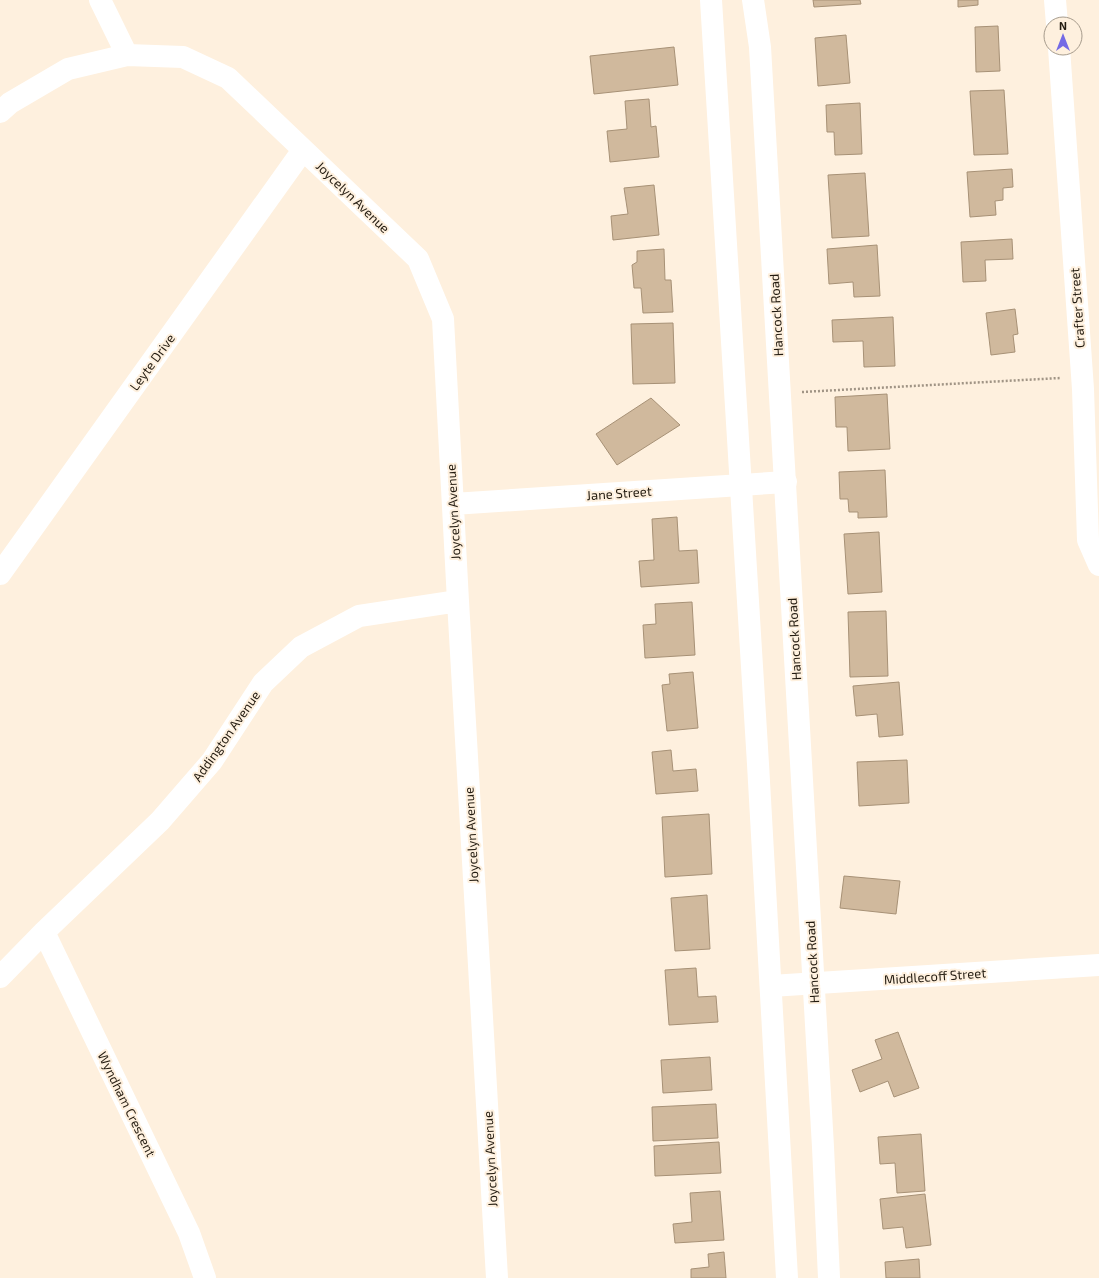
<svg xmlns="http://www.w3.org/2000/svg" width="1099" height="1278" viewBox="0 0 1099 1278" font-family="'Exo 2',sans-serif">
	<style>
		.building { fill: #d0b99d; stroke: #a79176 }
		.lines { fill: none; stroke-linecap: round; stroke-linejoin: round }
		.path { stroke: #a09485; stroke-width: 2.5; stroke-dasharray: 2 2; stroke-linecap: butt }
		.street { stroke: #fff; stroke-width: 22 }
		.secondary { stroke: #fff; stroke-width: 22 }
		.labels { text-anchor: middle; stroke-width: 4; stroke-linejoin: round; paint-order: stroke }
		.street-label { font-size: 13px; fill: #231b10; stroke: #fef0de }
	</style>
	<rect width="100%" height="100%" fill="#fef0de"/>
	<path class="building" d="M 813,0 L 860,0 L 861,4 L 814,7 Z
		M 958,0 L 978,0 L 978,5 L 958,7 Z
		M 998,26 L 1000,71 L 976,72 L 975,27 Z
		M 846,35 L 850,83 L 818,86 L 815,38 Z
		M 674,47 L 678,85 L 594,94 L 590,56 Z
		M 1004,90 L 1008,154 L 974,155 L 970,91 Z
		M 649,99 L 651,127 L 656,126 L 659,157 L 610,162 L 607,131 L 627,129 L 625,101 Z
		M 860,103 L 862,154 L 835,155 L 834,132 L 827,132 L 826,105 Z
		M 1012,169 L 1013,187 L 1003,188 L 1003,200 L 995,201 L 996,215 L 970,217 L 967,172 Z
		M 865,173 L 869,236 L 832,238 L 828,175 Z
		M 654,185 L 659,235 L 613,240 L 611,216 L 628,214 L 624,188 Z
		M 1012,239 L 1013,259 L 985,260 L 986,281 L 963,282 L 961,242 Z
		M 877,245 L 880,296 L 854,297 L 853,282 L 829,284 L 827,249 Z
		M 664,249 L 665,280 L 671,280 L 673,312 L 643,313 L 641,288 L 634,288 L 632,265 L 637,262 L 637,251 Z
		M 1015,309 L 1018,334 L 1013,335 L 1015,352 L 991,355 L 986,313 Z
		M 893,317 L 895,366 L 864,367 L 863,341 L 833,342 L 832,320 Z
		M 673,323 L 675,383 L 633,384 L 631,324 Z
		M 887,394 L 890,449 L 848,451 L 847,427 L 836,427 L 835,397 Z
		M 651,398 L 680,425 L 617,465 L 596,434 Z
		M 885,470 L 887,517 L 858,518 L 858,512 L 849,512 L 848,499 L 840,499 L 839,472 Z
		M 677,517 L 679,551 L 697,550 L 699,583 L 641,587 L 639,561 L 654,560 L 652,519 Z
		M 879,532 L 882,592 L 848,594 L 844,534 Z
		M 692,602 L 695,655 L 645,658 L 643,625 L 656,624 L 655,604 Z
		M 886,611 L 888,676 L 850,677 L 848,612 Z
		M 693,672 L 698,728 L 667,731 L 662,685 L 670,684 L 669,674 Z
		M 899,682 L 903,735 L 879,737 L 877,714 L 856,716 L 853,686 Z
		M 671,750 L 673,771 L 696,769 L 698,791 L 656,794 L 652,752 Z
		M 907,760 L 909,803 L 859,806 L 857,762 Z
		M 709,814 L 712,874 L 665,877 L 662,817 Z
		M 844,876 L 900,881 L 896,914 L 840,908 Z
		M 707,895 L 710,949 L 675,951 L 671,898 Z
		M 696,968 L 698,997 L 716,996 L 718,1022 L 669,1025 L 665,970 Z
		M 898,1032 L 919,1088 L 894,1097 L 888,1081 L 860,1092 L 852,1070 L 882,1059 L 875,1040 Z
		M 710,1057 L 712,1090 L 663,1093 L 661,1060 Z
		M 716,1104 L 718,1138 L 653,1141 L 652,1107 Z
		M 921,1134 L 925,1191 L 897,1193 L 895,1163 L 880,1164 L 878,1137 Z
		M 719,1142 L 721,1173 L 655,1176 L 654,1146 Z
		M 720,1191 L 724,1240 L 675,1243 L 673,1224 L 692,1222 L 690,1193 Z
		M 925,1194 L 931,1245 L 906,1248 L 903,1227 L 883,1229 L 880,1199 Z
		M 724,1252 L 726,1278 L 691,1278 L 691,1269 L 709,1267 L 708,1254 Z
		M 919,1259 L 920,1278 L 886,1278 L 885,1262 Z"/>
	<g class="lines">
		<path class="path" d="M 802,392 L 1060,378"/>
		<path class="street" d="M 100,0 L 127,55
			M 1055,0 L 1057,24
			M 1059,48 L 1083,389 L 1088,540 L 1099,565
			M 0,112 L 10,103 L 68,69 L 127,55 L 183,57 L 228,78 L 418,259 L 443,319 L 458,601 L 497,1278
			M 453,504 L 786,482
			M 0,574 L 303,150
			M 44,932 L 189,1233 L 205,1278
			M 0,977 L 44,932 L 160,821 L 212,761 L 263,683 L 301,647 L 359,616 L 458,601
			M 771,986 L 1099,965"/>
		<path class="secondary" d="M 711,0 L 758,764 L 787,1278
			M 753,0 L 760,47 L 823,1147 L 829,1278"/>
	</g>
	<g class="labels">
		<g class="street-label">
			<text transform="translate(353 197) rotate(44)" y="5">Joycelyn Avenue</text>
			<text transform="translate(1077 308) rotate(-94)" y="5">Crafter Street</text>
			<text transform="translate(776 315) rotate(-93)" y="5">Hancock Road</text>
			<text transform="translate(152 362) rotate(-54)" y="5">Leyte Drive</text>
			<text transform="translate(619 493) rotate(-4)" y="5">Jane Street</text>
			<text transform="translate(453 512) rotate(-93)" y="5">Joycelyn Avenue</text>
			<text transform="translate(794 639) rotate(-93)" y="5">Hancock Road</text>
			<text transform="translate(226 736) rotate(-55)" y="5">Addington Avenue</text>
			<text transform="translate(471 835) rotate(-93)" y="5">Joycelyn Avenue</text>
			<text transform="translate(812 962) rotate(-93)" y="5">Hancock Road</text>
			<text transform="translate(935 976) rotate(-4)" y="5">Middlecoff Street</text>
			<text transform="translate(127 1104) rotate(64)" y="5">Wyndham Crescent</text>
			<text transform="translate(490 1159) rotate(-93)" y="5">Joycelyn Avenue</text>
		</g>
	</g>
	<g transform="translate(1063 36)"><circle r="19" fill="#fef0de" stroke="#a69b8c"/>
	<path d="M0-3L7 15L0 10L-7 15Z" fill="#746ae5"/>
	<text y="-6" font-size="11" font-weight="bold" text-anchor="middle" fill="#231b10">N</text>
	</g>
</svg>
